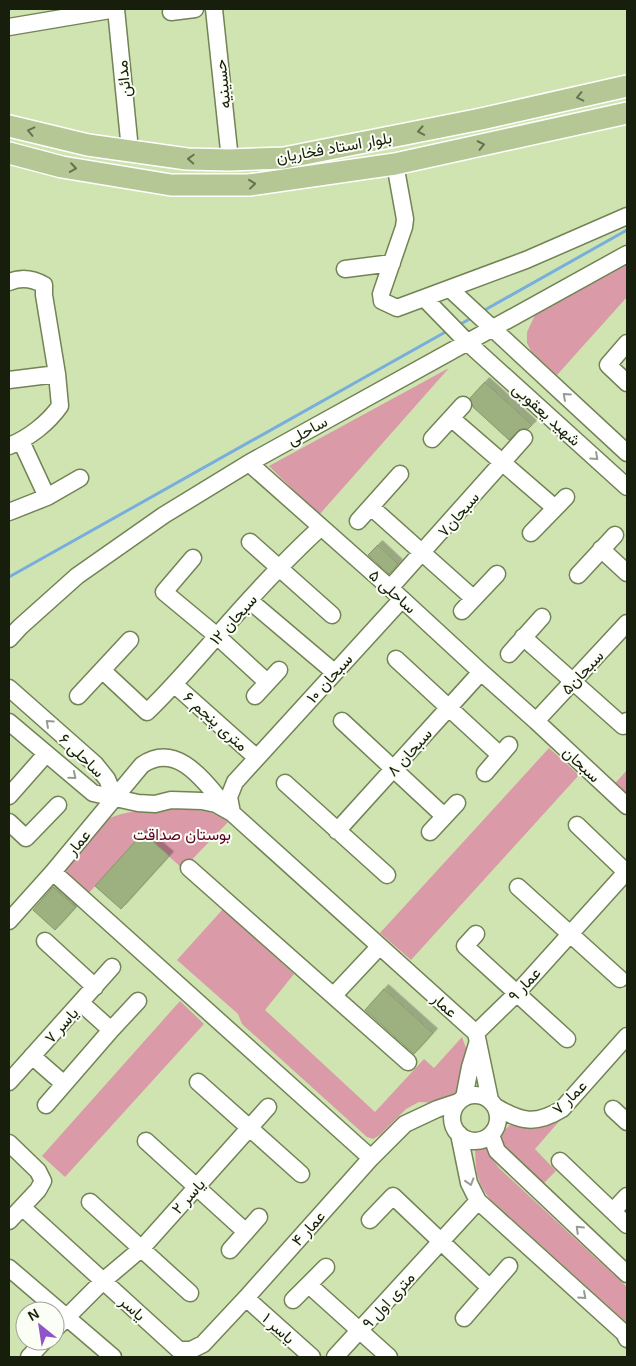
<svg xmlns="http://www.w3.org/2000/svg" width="636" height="1366" viewBox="0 0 636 1366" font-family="Helvetica,Vazirmatn,sans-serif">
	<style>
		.green { fill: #da9aa7 }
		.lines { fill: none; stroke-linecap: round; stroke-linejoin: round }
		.stream { stroke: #78aedd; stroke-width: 3 }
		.building { fill: #9db080; stroke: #869869; filter: url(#shadow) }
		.minor-casing { stroke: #728355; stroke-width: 19 }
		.major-casing { stroke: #fff; stroke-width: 24 }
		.minor { stroke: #fff; stroke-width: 16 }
		.major { stroke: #b5c794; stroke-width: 21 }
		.oneway { stroke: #667250 }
		.oneway2 { stroke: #979a91 }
		.labels { text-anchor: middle; stroke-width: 4; stroke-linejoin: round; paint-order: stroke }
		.street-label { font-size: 16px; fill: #171e0b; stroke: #fafef4 }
		.park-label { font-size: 16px; fill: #5c0327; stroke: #fafef4 }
	</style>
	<defs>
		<filter id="shadow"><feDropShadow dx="4.5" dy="-4.5" stdDeviation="0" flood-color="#0004"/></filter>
	</defs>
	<rect width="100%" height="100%" fill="#d0e4b2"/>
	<path class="green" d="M 627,263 L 627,297 L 557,375 L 532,353 L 527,343 L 527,332 L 535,315 Z
		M 449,368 L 319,515 L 269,466 Z
		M 549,748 L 579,775 L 411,960 L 380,933 Z
		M 627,770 L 627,806 L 609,790 Z
		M 170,809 C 191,809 211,808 228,822 L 183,869 L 143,833 L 87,895 L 59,871 C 74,855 94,823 115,816 C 132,810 152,810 170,809 Z
		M 223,909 L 294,974 L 265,1010 L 375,1112 L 424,1059 L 434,1068 L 462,1037 L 467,1051 L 456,1092 L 450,1098 L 437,1103 L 419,1102 L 406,1109 L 380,1135 L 373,1139 L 367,1137 L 242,1024 L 238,1014 L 177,960 Z
		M 180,1001 L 204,1024 L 65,1177 L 42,1156 Z
		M 562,1118 L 535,1149 L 556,1171 L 540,1187 L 505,1150 L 502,1142 L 502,1132 L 510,1125 C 533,1128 541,1127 562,1118 Z
		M 479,1143 L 485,1143 L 490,1156 L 499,1168 L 627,1287 L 627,1323 L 490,1199 C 475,1180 476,1169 475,1147 Z"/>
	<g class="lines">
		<path class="stream" d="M 483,311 L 627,230
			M 459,325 L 473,317
			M 9,577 L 449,330"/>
	</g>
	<path class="building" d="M 485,382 L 532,425 L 528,429 L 520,429 L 509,440 L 473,407 L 470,398 Z
		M 378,545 L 398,564 L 389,574 L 368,555 Z
		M 143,833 L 169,856 L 121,909 L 95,886 Z
		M 53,887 L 76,907 L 55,930 L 33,910 Z
		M 384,989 L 433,1033 L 414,1054 L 365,1010 Z"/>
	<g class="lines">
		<g class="minor-casing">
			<path id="minor" d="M 116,9 L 130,150
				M 214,9 L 230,160
				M 171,12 L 195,9
				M 9,27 L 116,9
				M 395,164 L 405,219 L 404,227 L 381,294 L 382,301 L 397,308 L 526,260 L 627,216
				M 345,269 L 392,263
				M 9,282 C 21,277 32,278 44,285 L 44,295 L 57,374 L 60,406 C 48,423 29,438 9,446
				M 450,289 L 627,453
				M 425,299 L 467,342 L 627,487
				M 627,343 L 608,365 L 627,383
				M 9,380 L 57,374
				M 451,418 L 555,508
				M 432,439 L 463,405
				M 21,441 L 47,497
				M 249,463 L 390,588 L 481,672 L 536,721 L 627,806
				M 371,507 L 473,598
				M 9,512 L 47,497 L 80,478
				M 358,521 L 400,474
				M 531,533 L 566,497
				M 250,542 L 332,615
				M 601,549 L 627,573
				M 193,558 L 164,592 L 217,636 L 267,682
				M 578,575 L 615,535
				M 390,588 L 524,438
				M 249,600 L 334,672
				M 462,611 L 497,574
				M 523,637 L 623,726 L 627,721
				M 9,639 L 20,627 L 77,576 L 164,515 L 249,463 L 627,254
				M 509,654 L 542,617
				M 396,659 L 500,755
				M 102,670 L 147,712 C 172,688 194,662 217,636 C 250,598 284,561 321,527
				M 175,685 L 257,758
				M 9,688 L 95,764 L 107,779 L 115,798
				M 78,696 L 130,640
				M 255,696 L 279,670
				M 342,721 L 444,816
				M 536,721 L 627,623
				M 9,722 L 93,793 L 138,803 L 155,804 L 171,800 L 202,801 L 216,804 L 232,813 L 476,1033 L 490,1100
				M 485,773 L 509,745
				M 285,783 L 387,875
				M 9,796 L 46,754
				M 232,813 L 229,797 L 235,782 L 402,599
				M 9,822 L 26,838 L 58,805
				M 577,825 L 627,873
				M 337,831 L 481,672
				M 430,832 L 457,803
				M 189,868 L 408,1062
				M 53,872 L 371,1158
				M 518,887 L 620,979
				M 9,921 L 53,872 L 142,765 C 178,740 206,784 227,808
				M 476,934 L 465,946 L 567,1039
				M 45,941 L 95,987
				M 334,995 L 379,947
				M 81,1003 L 111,1030
				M 476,1033 L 517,993 L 627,871
				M 32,1056 L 64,1084
				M 9,1082 L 112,967
				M 198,1082 L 301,1174
				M452 1118a23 23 0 1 1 46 0a23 23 0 1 1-46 0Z
				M 464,1098 L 470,1067 L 477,1044
				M 46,1105 L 111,1030 L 138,1001
				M 496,1107 C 521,1122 536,1125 562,1109 L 627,1036
				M 613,1109 L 627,1122
				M 459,1134 L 469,1183 L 478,1201 L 624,1333 L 627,1339
				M 491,1135 L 497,1151 L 627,1274
				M 146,1141 L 246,1232
				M 9,1143 L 38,1171 L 43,1181 L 38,1190 L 9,1221
				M 560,1161 L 627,1225
				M 90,1202 L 190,1293
				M 22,1207 L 179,1350 L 191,1350 L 203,1344 L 246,1298 L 371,1158 L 405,1124 L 437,1109 L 458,1102
				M 613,1211 L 627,1196
				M 370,1220 L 393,1196 L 489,1287
				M 230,1250 L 259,1217
				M 9,1268 L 113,1357
				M 309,1285 L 389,1357
				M 246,1298 L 312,1357
				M 293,1300 L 326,1267
				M 464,1318 L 509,1266
				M 55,1329 L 103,1281 L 142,1248 L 268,1107
				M 29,1357 L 44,1341
				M 335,1357 L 478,1201"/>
		</g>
		<g class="major-casing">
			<path id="major" d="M 9,126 L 88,145 L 187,159 L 230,160 L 284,158 L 481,119 L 627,86
				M 9,153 L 62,167 L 171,185 L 249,185 L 395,164 L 627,113"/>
		</g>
		<use href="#minor" class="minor"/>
		<use href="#major" class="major"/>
	</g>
	<defs><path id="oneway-chevron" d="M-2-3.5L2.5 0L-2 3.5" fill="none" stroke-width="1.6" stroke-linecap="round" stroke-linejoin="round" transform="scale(1.25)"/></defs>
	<g class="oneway">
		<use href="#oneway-chevron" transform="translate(580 97) rotate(167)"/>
		<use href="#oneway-chevron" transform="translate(31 131) rotate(-167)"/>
		<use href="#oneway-chevron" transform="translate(421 131) rotate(169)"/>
		<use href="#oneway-chevron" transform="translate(481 145) rotate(-12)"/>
		<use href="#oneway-chevron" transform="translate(191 159) rotate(-177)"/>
		<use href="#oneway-chevron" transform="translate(73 168) rotate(9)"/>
		<use href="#oneway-chevron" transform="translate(252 184) rotate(-6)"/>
	</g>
	<g class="oneway2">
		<use href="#oneway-chevron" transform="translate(566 396) rotate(-138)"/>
		<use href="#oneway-chevron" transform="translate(595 457) rotate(42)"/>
		<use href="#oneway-chevron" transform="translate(49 723) rotate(-138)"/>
		<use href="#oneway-chevron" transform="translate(73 776) rotate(40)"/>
		<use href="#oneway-chevron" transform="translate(470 1182) rotate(73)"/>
		<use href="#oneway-chevron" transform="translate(579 1229) rotate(-136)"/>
		<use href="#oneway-chevron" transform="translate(583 1296) rotate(42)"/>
	</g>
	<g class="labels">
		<g class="street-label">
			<text transform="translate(123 79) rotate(-96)" y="6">مدائن</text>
			<text transform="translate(222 84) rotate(-96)" y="6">حسینیه</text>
			<text transform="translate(334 147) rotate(-10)" y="6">بلوار استاد فخاریان</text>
			<text transform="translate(547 414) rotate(42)" y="6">شهید یعقوبی</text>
			<text transform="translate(307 430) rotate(-29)" y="6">ساحلی</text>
			<text transform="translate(458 514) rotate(-49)" y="6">سبحان۷</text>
			<text transform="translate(393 591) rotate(42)" y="6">ساحلی ۵</text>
			<text transform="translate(233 619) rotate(-48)" y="6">سبحان ۱۲</text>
			<text transform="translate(582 672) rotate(-47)" y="6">سبحان۵</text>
			<text transform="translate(329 678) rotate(-48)" y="6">سبحان ۱۰</text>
			<text transform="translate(216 721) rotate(42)" y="6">۶ متری پنجم</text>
			<text transform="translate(409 752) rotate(-48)" y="6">سبحان ۸</text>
			<text transform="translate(82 755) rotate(44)" y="6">ساحلی ۶</text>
			<text transform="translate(582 764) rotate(43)" y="6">سبحان</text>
			<text transform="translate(78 842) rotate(-50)" y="6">عمار</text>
			<text transform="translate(524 984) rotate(-47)" y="6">عمار ۹</text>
			<text transform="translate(445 1005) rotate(42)" y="6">عمار</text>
			<text transform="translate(61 1025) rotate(-48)" y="6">یاسر ۷</text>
			<text transform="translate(569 1097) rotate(-44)" y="6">عمار ۷</text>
			<text transform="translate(188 1196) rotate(-48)" y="6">یاسر ۲</text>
			<text transform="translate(308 1228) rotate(-48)" y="6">عمار ۴</text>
			<text transform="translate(388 1300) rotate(-48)" y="6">۹ متری اول</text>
			<text transform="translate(133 1308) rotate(42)" y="6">یاسر</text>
			<text transform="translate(279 1328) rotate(42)" y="6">یاسر ۱</text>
		</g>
		<g class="park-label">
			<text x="182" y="840">بوستان صداقت</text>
		</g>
	</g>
	<rect width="636" height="1366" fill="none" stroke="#171e0b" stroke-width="20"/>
	<g transform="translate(40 1326) rotate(330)"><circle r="24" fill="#fafef4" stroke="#9fa497"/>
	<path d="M0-4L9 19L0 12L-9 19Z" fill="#9053c9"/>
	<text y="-8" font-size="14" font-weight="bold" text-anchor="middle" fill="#171e0b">N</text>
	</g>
</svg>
